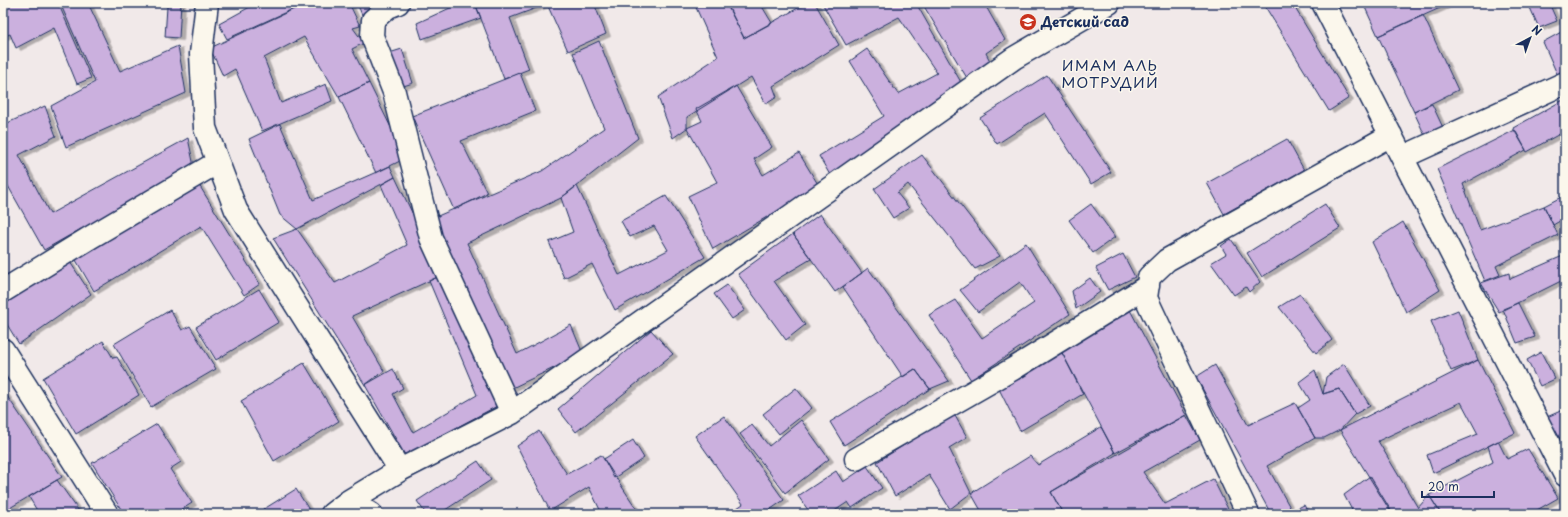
<svg xmlns="http://www.w3.org/2000/svg" width="1568" height="517" viewBox="0 0 1568 517" font-family="'Playpen Sans',sans-serif">
	<style>
		.building { fill: #cbb0de; stroke: #1b2f5e; filter: url(#shadow) }
		.lines { fill: none; stroke-linecap: round; stroke-linejoin: round }
		.street-casing { stroke: #1b2f5e; stroke-width: 25 }
		.street { stroke: #fbf7ec; stroke-width: 22 }
		.labels { text-anchor: middle; stroke-width: 3; stroke-linejoin: round; paint-order: stroke }
		.poi-label { font-size: 14px; font-weight: bold; fill: #1b2f5e; stroke: #fbf7ec; text-anchor: start }
		.neighbourhood-label { font-size: 15px; letter-spacing: 1px; fill: #1b2f5e; stroke: #fbf7ec }
	</style>
	<defs>
		<filter id="shadow"><feDropShadow dx="4.5" dy="2.5" stdDeviation="0" flood-color="#0004"/></filter>
	</defs>
	<rect width="100%" height="100%" fill="#f1e9e9"/>
	<filter id="ink" filterUnits="userSpaceOnUse"><feTurbulence type="fractalNoise" baseFrequency=".025" numOctaves="2"/><feDisplacementMap in="SourceGraphic" scale="8" xChannelSelector="R" yChannelSelector="G"/><feConvolveMatrix kernelMatrix="1 2 1 2 8 2 1 2 1" color-interpolation-filters="sRGB"/></filter>
	<g filter="url(#ink)">
		<path class="building" d="M 3,3 L 58,3 L 91,78 L 77,84 L 54,28 L 16,48 L 10,34 L 3,37 Z
			M 60,3 L 88,3 L 120,71 L 178,46 L 186,93 L 66,147 L 51,106 L 95,82 Z
			M 165,3 L 181,3 L 179,38 L 165,37 L 167,7 Z
			M 257,3 L 306,3 L 227,39 L 219,24 Z
			M 307,3 L 349,3 L 360,26 L 353,28 L 364,43 L 352,49 L 369,83 L 339,97 L 304,37 L 264,58 L 281,103 L 326,84 L 332,101 L 262,131 L 235,69 L 223,76 L 210,48 Z
			M 357,3 L 386,3 L 362,15 Z
			M 461,3 L 475,3 L 481,18 L 422,39 L 417,23 Z
			M 475,3 L 594,3 L 606,34 L 568,51 L 547,4 L 510,18 L 529,69 L 504,79 Z
			M 694,3 L 726,3 L 744,38 L 807,3 L 815,3 L 839,45 L 773,86 L 777,97 L 766,104 L 751,77 L 687,117 L 687,128 L 673,138 L 658,97 L 718,57 Z
			M 729,3 L 760,3 L 772,23 L 744,38 L 727,4 Z
			M 822,3 L 916,3 L 962,84 L 830,175 L 819,156 L 884,116 L 850,61 L 867,49 L 898,94 L 937,73 L 899,17 L 846,45 Z
			M 922,3 L 984,3 L 1005,40 L 986,53 L 992,65 L 967,78 Z
			M 1263,3 L 1292,3 L 1349,98 L 1329,111 Z
			M 1363,3 L 1393,3 L 1396,9 L 1410,3 L 1451,3 L 1378,36 Z
			M 1528,3 L 1549,3 L 1557,21 L 1539,28 Z
			M 1423,15 L 1458,90 L 1414,112 L 1378,36 Z
			M 1565,30 L 1565,70 L 1557,74 L 1543,42 Z
			M 599,41 L 638,138 L 561,198 L 467,243 L 517,354 L 571,325 L 583,354 L 508,390 L 433,218 L 542,171 L 604,128 L 573,53 Z
			M 402,49 L 413,83 L 397,88 L 386,54 Z
			M 520,73 L 535,111 L 461,141 L 487,193 L 454,210 L 412,116 Z
			M 1047,75 L 1111,172 L 1091,184 L 1045,113 L 997,144 L 980,118 Z
			M 369,83 L 406,158 L 376,173 L 339,97 Z
			M 736,86 L 772,147 L 754,159 L 763,175 L 799,153 L 819,186 L 713,249 L 688,196 L 717,182 L 687,128 L 702,121 L 696,109 Z
			M 1565,99 L 1565,131 L 1527,152 L 1513,128 Z
			M 1432,104 L 1445,132 L 1427,140 L 1414,112 Z
			M 45,106 L 56,136 L 19,155 L 50,214 L 188,138 L 195,171 L 88,236 L 81,229 L 44,250 L 3,177 L 3,125 Z
			M 280,124 L 313,200 L 390,166 L 395,177 L 297,229 L 280,215 L 249,139 Z
			M 1515,130 L 1526,150 L 1463,184 L 1480,230 L 1544,206 L 1558,235 L 1496,266 L 1500,275 L 1485,281 L 1437,169 Z
			M 1287,139 L 1304,170 L 1224,214 L 1207,183 Z
			M 922,155 L 1000,256 L 975,269 L 908,184 L 897,193 L 909,208 L 893,218 L 874,189 Z
			M 395,177 L 442,275 L 352,316 L 384,371 L 365,385 L 273,238 L 297,229 L 335,283 L 407,245 L 381,185 Z
			M 196,180 L 260,284 L 244,295 L 201,226 L 94,291 L 73,255 Z
			M 577,186 L 619,275 L 668,250 L 654,226 L 630,237 L 621,221 L 666,196 L 705,257 L 615,310 L 592,264 L 564,278 L 549,242 L 573,232 L 561,198 Z
			M 1565,195 L 1565,218 L 1553,225 L 1544,206 Z
			M 1091,204 L 1115,237 L 1093,253 L 1069,220 Z
			M 1325,204 L 1340,228 L 1262,277 L 1247,253 Z
			M 820,214 L 862,273 L 835,292 L 793,234 Z
			M 1403,222 L 1440,290 L 1406,312 L 1372,242 Z
			M 793,234 L 811,259 L 774,281 L 805,325 L 786,340 L 738,274 Z
			M 1231,239 L 1260,282 L 1249,292 L 1246,287 L 1234,295 L 1211,263 L 1226,254 L 1221,246 Z
			M 1026,243 L 1070,314 L 971,380 L 929,315 L 955,300 L 982,338 L 1034,303 L 1020,282 L 978,312 L 960,290 Z
			M 1123,254 L 1135,277 L 1108,290 L 1096,268 Z
			M 1565,255 L 1565,279 L 1499,312 L 1481,283 L 1509,273 L 1510,279 Z
			M 68,259 L 91,294 L 19,344 L 3,318 L 3,303 Z
			M 868,268 L 949,381 L 930,389 L 915,369 L 903,377 L 843,287 Z
			M 442,275 L 499,405 L 405,455 L 365,385 L 393,369 L 403,388 L 393,394 L 413,432 L 477,395 L 429,281 Z
			M 1090,278 L 1100,292 L 1076,309 L 1072,291 Z
			M 727,285 L 745,310 L 732,319 L 714,294 Z
			M 259,289 L 279,322 L 216,360 L 196,327 Z
			M 1300,294 L 1332,340 L 1316,353 L 1279,307 Z
			M 1518,303 L 1535,337 L 1517,343 L 1503,309 Z
			M 170,310 L 182,330 L 190,326 L 216,369 L 151,407 L 114,344 Z
			M 1130,310 L 1186,415 L 1115,453 L 1059,347 Z
			M 1458,310 L 1478,360 L 1451,371 L 1431,321 Z
			M 651,330 L 673,354 L 576,432 L 558,409 Z
			M 103,341 L 113,358 L 117,357 L 139,395 L 76,434 L 43,378 Z
			M 1059,347 L 1083,394 L 1020,431 L 998,387 Z
			M 1541,352 L 1555,379 L 1540,386 L 1527,360 Z
			M 1478,360 L 1515,433 L 1433,473 L 1427,455 L 1478,434 L 1461,402 L 1378,441 L 1418,508 L 1429,495 L 1441,514 L 1392,514 L 1340,430 Z
			M 304,363 L 339,421 L 274,461 L 241,401 Z
			M 1344,364 L 1370,406 L 1355,414 L 1339,389 L 1323,394 L 1326,377 Z
			M 1215,365 L 1248,425 L 1295,403 L 1315,438 L 1267,466 L 1292,511 L 1286,514 L 1271,514 L 1196,377 Z
			M 915,369 L 930,389 L 844,445 L 830,422 Z
			M 1315,370 L 1323,394 L 1339,389 L 1355,414 L 1340,430 L 1324,438 L 1315,438 L 1298,408 L 1310,400 L 1299,382 Z
			M 796,388 L 812,408 L 779,434 L 763,414 Z
			M 3,390 L 62,477 L 3,512 Z
			M 1565,409 L 1565,448 L 1547,417 Z
			M 954,414 L 967,437 L 949,448 L 971,493 L 950,509 L 929,475 L 895,496 L 877,462 Z
			M 1186,415 L 1200,440 L 1143,472 L 1165,504 L 1213,479 L 1229,511 L 1224,514 L 1063,514 L 1051,492 Z
			M 724,416 L 784,500 L 764,514 L 728,514 L 743,504 L 695,436 Z
			M 801,420 L 829,459 L 785,493 L 740,434 L 752,425 L 769,446 Z
			M 157,424 L 181,462 L 170,469 L 192,503 L 181,510 L 183,514 L 124,514 L 92,463 Z
			M 1101,427 L 1115,453 L 1051,492 L 1063,514 L 983,514 L 971,493 L 1030,456 L 1038,465 Z
			M 539,431 L 567,474 L 601,455 L 640,514 L 602,514 L 589,487 L 550,511 L 517,446 Z
			M 633,440 L 644,458 L 614,478 L 604,459 Z
			M 1498,441 L 1507,459 L 1528,449 L 1558,498 L 1530,514 L 1441,514 L 1429,495 L 1493,462 L 1488,446 Z
			M 478,461 L 491,480 L 439,514 L 426,514 L 417,501 Z
			M 867,466 L 882,488 L 852,508 L 848,502 L 830,514 L 811,514 L 798,496 L 836,471 L 843,482 Z
			M 1370,476 L 1393,514 L 1354,514 L 1344,495 Z
			M 57,480 L 81,514 L 39,514 L 29,497 Z
			M 296,489 L 311,513 L 309,514 L 256,514 Z
			M 1304,505 L 1309,514 L 1286,514 Z"/>
		<g class="lines">
			<g class="street-casing">
				<path id="street" d="M 207,3 L 201,54 L 205,128 L 236,210 L 400,470
					M 398,3 L 388,7 L 373,20 L 372,36 L 394,92 L 431,238 L 512,413
					M 1323,3 L 1565,475
					M 1403,157 L 1565,83
					M 3,291 L 91,237 L 218,162
					M 3,350 L 107,514
					M 856,459 L 1013,369 L 1148,286
					M 349,501 L 371,514
					M 332,514 L 349,501 L 400,470 L 512,413 L 1014,58 L 1109,3
					M 1248,514 L 1146,298 L 1149,277 L 1167,260 L 1391,135"/>
			</g>
			<use href="#street" class="street"/>
		</g>
	</g>
	<defs>
		<g id="school-disc" transform="scale(0.9)"><circle r="9.5" fill="#c8321e" stroke="#fbf7ec"/><path d="M0-5L7-2L0 1L-7-2ZM-4 1L0 2.5L4 1V4Q0 6-4 4Z" fill="#fff"/></g>
	</defs>
	<g fill-rule="evenodd">
		<use href="#school-disc" x="1028" y="22"/>
	</g>
	<g class="labels">
		<g class="poi-label">
			<text x="1041" y="27">Детский сад</text>
		</g>
		<g class="neighbourhood-label">
			<text x="1110" y="71">ИМАМ АЛЬ<tspan x="1110" dy="17">МОТРУДИЙ</tspan></text>
		</g>
	</g>
	<rect width="1568" height="517" fill="none" stroke="#fbf7ec" stroke-width="16"/>
	<rect x="8" y="8" width="1552" height="501" fill="none" stroke="#1b2f5e" stroke-width="1.5" filter="url(#ink)"/>
	<g transform="translate(1530 38) rotate(41)" stroke="#fbf7ec" stroke-width="3" paint-order="stroke">
	<path d="M0-3L7 15L0 10L-7 15Z" fill="#1b2f5e"/>
	<text y="-6" font-size="11" font-weight="bold" text-anchor="middle" fill="#1b2f5e">N</text>
	</g>
	<path d="M1422 491v6h72v-6" fill="none" stroke="#1b2f5e" stroke-width="2"/>
	<text x="1428" y="491" font-size="12" fill="#1b2f5e" stroke="#fbf7ec" stroke-width="3" paint-order="stroke">20 m</text>
</svg>
